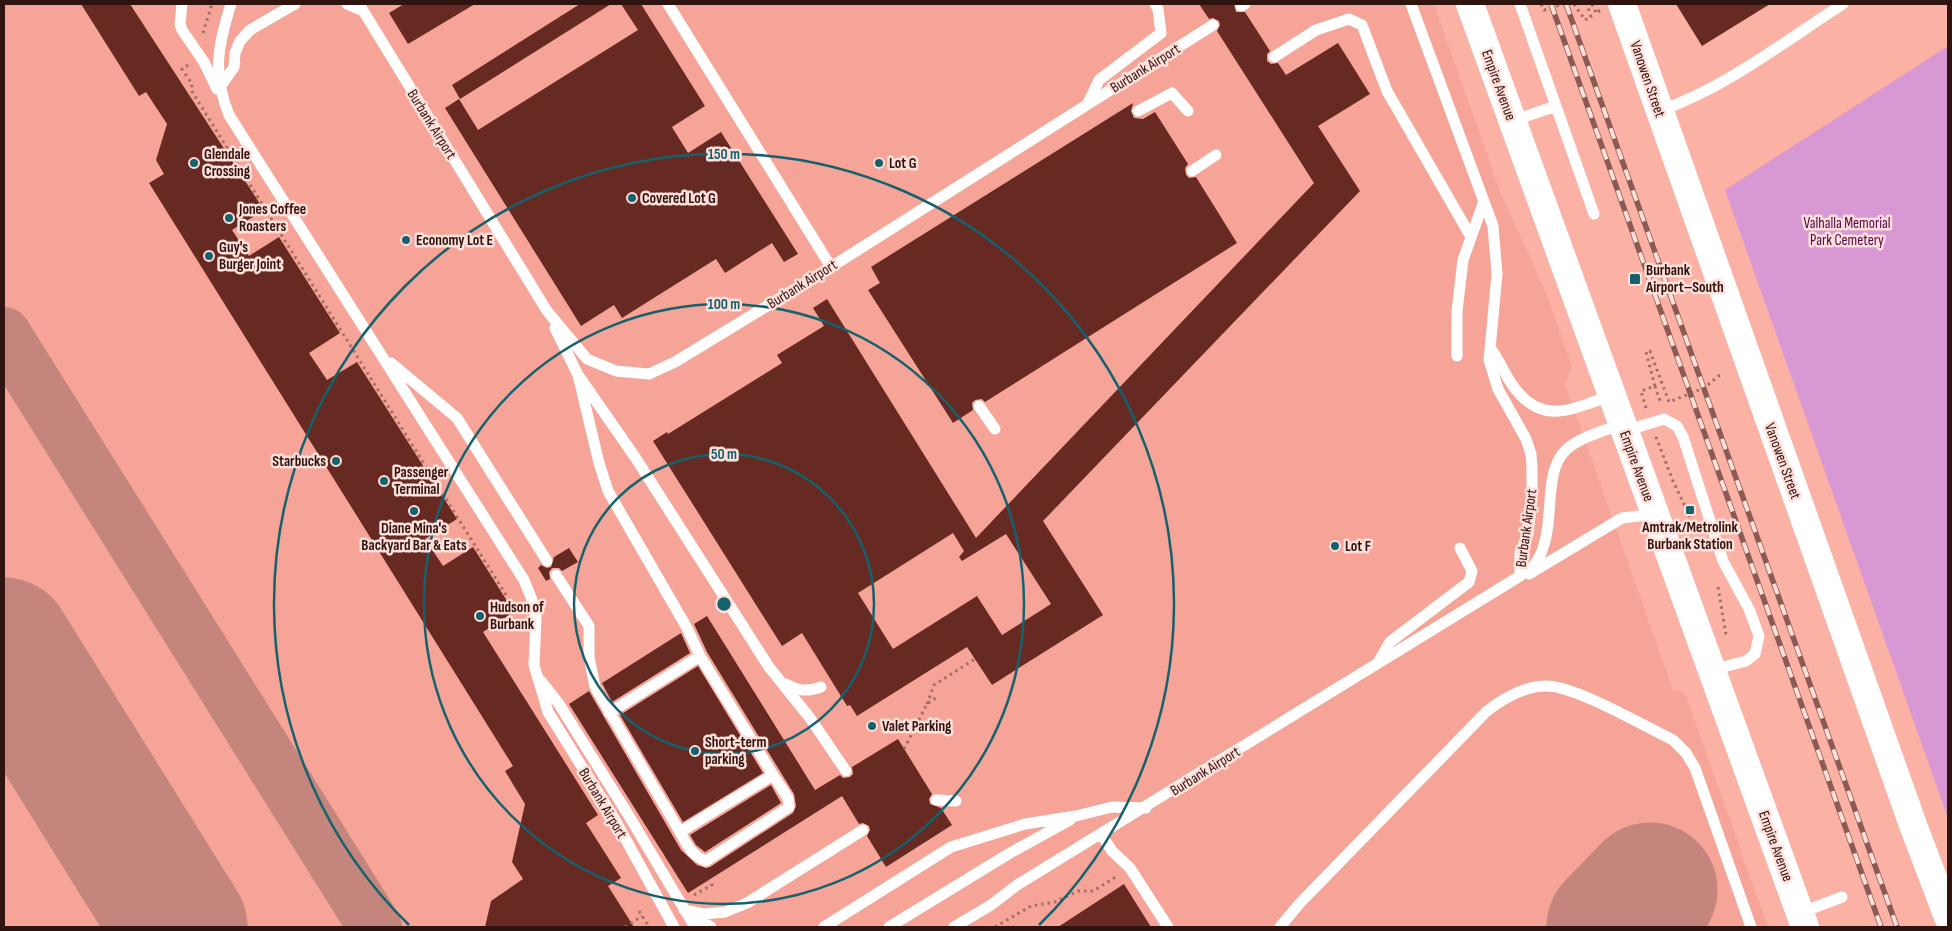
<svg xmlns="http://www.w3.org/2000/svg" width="1952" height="931" viewBox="0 0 1952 931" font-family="'Sofia Sans Condensed',sans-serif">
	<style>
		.built { fill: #f5a497 }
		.green { fill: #d898d3 }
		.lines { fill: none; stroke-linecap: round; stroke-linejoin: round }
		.taxiway { stroke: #c4867c; stroke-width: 54 }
		.runway { stroke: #c4867c; stroke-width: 135 }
		.building { fill: #672a22; fill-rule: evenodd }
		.path { stroke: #a46e65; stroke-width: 3; stroke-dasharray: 2.5 4; stroke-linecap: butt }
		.service { stroke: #fff; stroke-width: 11 }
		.secondary { stroke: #fff; stroke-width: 28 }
		.rail-casing { stroke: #8b5a52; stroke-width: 5.5 }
		.rail { stroke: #ffdfda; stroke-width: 4; stroke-dasharray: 11; stroke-linecap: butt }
		.ring { fill: none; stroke: #15626d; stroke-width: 2.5 }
		.poi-dot { fill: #15626d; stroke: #ffdfda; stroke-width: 2 }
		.labels { text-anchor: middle; stroke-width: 5; stroke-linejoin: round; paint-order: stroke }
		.street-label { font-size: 15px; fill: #2e130f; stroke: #ffdfda }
		.poi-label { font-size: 15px; font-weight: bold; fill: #2e130f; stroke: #ffdfda; text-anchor: start }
		.park-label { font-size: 15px; fill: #50034e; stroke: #ffdfda }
		.centre { fill: #15626d; stroke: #ffdfda; stroke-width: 2.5 }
		.ring-label { font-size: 15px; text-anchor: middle; font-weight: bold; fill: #15626d; stroke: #ffdfda; stroke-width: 5; stroke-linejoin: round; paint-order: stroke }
	</style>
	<rect width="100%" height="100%" fill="#fcb1a5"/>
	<path class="built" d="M 4,4 L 1434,4 L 1501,194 L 1544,288 L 1572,366 L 1565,384 L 1673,690 L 1685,693 L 1768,927 L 4,927 Z"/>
	<path class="green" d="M 1948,46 L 1948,818 L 1725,190 Z"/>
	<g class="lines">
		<path class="taxiway" d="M 4,334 L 375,927
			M 4,678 L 23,691 L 62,737"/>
		<path class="runway" d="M 4,645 L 180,927
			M 1614,927 L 1650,890"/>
	</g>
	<path class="building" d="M 81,4 L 130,4 L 264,210 L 232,230 L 249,256 L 279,237 L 340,333 L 309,353 L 327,380 L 357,362 L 457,519 L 425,539 L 443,566 L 473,547 L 514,612 L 483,632 L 598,815 L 586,823 L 621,878 L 608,886 L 634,927 L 485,927 L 491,901 L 523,879 L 512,862 L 525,804 L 505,771 L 513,766 L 149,183 L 164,174 L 156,160 L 167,124 L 146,92 L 139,96 Z
		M 404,4 L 475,4 L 408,44 L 389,13 Z
		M 580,4 L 611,4 L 460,99 L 452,85 Z
		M 621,4 L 641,4 L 705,106 L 672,127 L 688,153 L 721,132 L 798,254 L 784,262 L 772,243 L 725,273 L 716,259 L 622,318 L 614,305 L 581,326 L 445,108 L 459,99 L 478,130 L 638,30 Z
		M 1199,4 L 1234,4 L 1236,12 L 1245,12 L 1270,51 L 1267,54 L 1267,61 L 1271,64 L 1278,63 L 1286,75 L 1338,43 L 1370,94 L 1318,126 L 1360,191 L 1043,521 L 1103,615 L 992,685 L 967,647 L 857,716 L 850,705 L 847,706 L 802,633 L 782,646 L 653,441 L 667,432 L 668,434 L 782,363 L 777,355 L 824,326 L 813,308 L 827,299 L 976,538 L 1314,183 L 1217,31 L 1220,25 L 1219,21 L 1213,18 L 1209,19 ZM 953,533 L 964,551 L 959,557 L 962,561 L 1006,534 L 1051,604 L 1002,635 L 977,596 L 893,649 L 858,593 Z
		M 1676,4 L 1770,4 L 1702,46 Z
		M 1133,103 L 1131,111 L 1134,118 L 1143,119 L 1155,112 L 1188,164 L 1185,168 L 1186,175 L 1189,178 L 1196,177 L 1237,243 L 985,402 L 982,399 L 975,400 L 972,403 L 973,410 L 953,423 L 868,290 L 880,283 L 871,267 Z
		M 569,548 L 578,562 L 562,571 L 559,568 L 552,568 L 549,572 L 550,579 L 546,581 L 538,568 L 541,565 L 547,568 L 551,567 L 554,557 Z
		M 707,616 L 815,790 L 840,775 L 843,778 L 850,777 L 853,774 L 852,767 L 898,739 L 932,794 L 929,799 L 930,804 L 941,808 L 952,825 L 886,867 L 867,836 L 870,830 L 869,826 L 863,823 L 859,824 L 842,796 L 688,893 L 569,704 L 589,691 L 681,850 L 697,865 L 706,868 L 710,867 L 793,813 L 796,806 L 794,794 L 707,652 L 694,624 Z
		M 681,633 L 690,653 L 612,702 L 602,683 Z
		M 698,666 L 763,773 L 683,822 L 620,715 Z
		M 771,785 L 781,803 L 705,852 L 696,845 L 690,835 Z
		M 1124,884 L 1151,927 L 1058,927 Z"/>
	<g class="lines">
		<path class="path" d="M 1541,4 L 1544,10 L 1563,4
			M 1574,4 L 1585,20 L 1591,17 L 1587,4
			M 1592,4 L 1596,13 L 1599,12 L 1598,9
			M 203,33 L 212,4
			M 188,65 L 182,69 L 192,84 L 191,90 L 514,608
			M 1655,386 L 1661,404
			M 1646,408 L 1641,391 L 1655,386 L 1646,352 L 1650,351 L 1669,402 L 1704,388 L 1721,374
			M 1656,437 L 1673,481 L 1692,521
			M 1718,587 L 1726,635
			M 927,704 L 934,685 L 975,659
			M 904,749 L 927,704 L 937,697
			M 694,895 L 712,885 L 708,880
			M 639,911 L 649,927
			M 625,927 L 642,916
			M 995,927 L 1031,906 L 1055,902 L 1078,891 L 1093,891 L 1116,877"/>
		<path class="service" d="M 182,4 L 180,24 L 182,30 L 204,62 L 217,89
			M 231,4 C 218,45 212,73 229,115 L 524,580 L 534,605 L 536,617 L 534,665 L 548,712 L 615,820 L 674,927
			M 347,4 L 363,11
			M 359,4 L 547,311 L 587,359 L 616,371 L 649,374 L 675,362 L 831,267 L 1213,25
			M 668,4 L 831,267
			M 1411,4 L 1493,226 L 1497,274 L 1489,360 L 1498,389 L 1526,439 L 1531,454 L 1532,468 L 1532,499 L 1528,534 L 1520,553 L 1520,576
			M 1520,4 L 1594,214
			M 1241,6 L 1245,4
			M 1274,57 L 1316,30 L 1349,19 L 1362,25 L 1387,91 L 1471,237
			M 221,86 L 234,67 L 235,53 L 240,41 L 250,30 L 295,4
			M 1088,103 L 1099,80 L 1161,33 L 1158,9 L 1155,4
			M 1138,111 L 1172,93 L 1188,111
			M 1659,111 C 1725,88 1784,42 1843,4
			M 1512,121 L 1556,106
			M 1192,171 L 1216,155
			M 555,328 L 578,375 L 599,463 L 608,491 L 687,628 L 700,656
			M 1491,349 C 1499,360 1504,372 1511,383 C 1541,428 1571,409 1613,395
			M 1457,356 L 1457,311 L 1463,260 L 1484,201
			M 391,363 L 457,418 L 547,561
			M 578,375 L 635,457 L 769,667 L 810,718 L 846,771
			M 979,406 L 995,429
			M 1625,431 L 1664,419 L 1677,426 L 1683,437 L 1723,561 L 1749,609 L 1759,636 L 1755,654 L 1746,661 L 1712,670
			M 1529,574 L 1622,518 L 1655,514
			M 556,575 L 589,626 L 589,657 L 595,687 L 680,832 L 773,775 L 700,656 L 609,713
			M 1379,661 L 1390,642 L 1469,582 L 1472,571 L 1460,548
			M 541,681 L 559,704 L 629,816 L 695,927
			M 786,684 C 799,691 807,692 821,687
			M 936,800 L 956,801
			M 680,832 C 687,845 692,856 706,861 L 789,807 L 788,798 L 773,775
			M 1101,834 L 1112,851 L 1130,868 L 1168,927
			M 684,910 L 704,914 L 725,912 L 747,903 L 863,830
			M 1800,913 L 1842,897
			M 689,914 L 711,927
			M 824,927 L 951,847 L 1025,824 L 1076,816 L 1112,807 L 1146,808
			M 889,927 L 1010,853 L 1070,820
			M 954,927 L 991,905 L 1017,885 L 1520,576 C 1525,572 1532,568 1535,564 C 1559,531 1540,474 1566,450 C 1580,437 1604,431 1622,424
			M 1280,927 L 1300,903 L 1487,711 C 1504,698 1524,686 1546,686 C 1576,686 1644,726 1673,740 L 1686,753 L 1695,768 L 1751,927"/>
		<path class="secondary" d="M 1470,4 L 1805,927
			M 1622,4 L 1913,825 L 1948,917"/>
		<g class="rail-casing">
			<path id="rail" d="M 1551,4 L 1881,927
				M 1566,4 L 1897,927"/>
		</g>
		<use href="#rail" class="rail"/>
	</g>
	<g class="ring">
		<circle cx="724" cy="604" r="150"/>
		<circle cx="724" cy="604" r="300"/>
		<path d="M409 925A450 450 0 1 1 1039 925"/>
	</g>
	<g class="poi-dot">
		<circle cx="194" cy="163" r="5"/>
		<circle cx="879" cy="163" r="5"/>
		<circle cx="632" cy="198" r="5"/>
		<circle cx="229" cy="218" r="5"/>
		<circle cx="406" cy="240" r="5"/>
		<circle cx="209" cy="256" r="5"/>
		<rect x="1629" y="273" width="12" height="12" rx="2.5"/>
		<circle cx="336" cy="461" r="5"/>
		<circle cx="384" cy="481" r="5"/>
		<rect x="1685" y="505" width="10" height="10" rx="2.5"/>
		<circle cx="414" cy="511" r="5"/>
		<circle cx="1335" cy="546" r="5"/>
		<circle cx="480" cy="616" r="5"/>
		<circle cx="872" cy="726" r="5"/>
		<circle cx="695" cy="751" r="5"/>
	</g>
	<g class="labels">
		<g class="street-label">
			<text transform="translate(1145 68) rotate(-32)" y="5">Burbank Airport</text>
			<text transform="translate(1648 79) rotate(71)" y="5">Vanowen Street</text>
			<text transform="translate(1499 85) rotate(70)" y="5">Empire Avenue</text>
			<text transform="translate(432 124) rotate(58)" y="5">Burbank Airport</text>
			<text transform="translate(802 284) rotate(-32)" y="5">Burbank Airport</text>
			<text transform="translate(1783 461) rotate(70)" y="5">Vanowen Street</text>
			<text transform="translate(1637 466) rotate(70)" y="5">Empire Avenue</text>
			<text transform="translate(1526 528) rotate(-82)" y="5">Burbank Airport</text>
			<text transform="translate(1205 771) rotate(-32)" y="5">Burbank Airport</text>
			<text transform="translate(603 803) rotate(59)" y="5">Burbank Airport</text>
			<text transform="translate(1776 846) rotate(70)" y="5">Empire Avenue</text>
		</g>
		<g class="poi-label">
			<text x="204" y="159">Glendale<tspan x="204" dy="17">Crossing</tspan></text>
			<text x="889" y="168">Lot G</text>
			<text x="642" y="203">Covered Lot G</text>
			<text x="239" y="214">Jones Coffee<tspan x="239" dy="17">Roasters</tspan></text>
			<text x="416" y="245">Economy Lot E</text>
			<text x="219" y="252">Guy's<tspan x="219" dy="17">Burger Joint</tspan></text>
			<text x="1646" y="275">Burbank<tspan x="1646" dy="17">Airport–South</tspan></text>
			<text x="326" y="466" text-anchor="end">Starbucks</text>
			<text x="394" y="477">Passenger<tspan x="394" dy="17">Terminal</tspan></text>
			<text x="1690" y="532" text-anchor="middle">Amtrak/Metrolink<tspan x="1690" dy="17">Burbank Station</tspan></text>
			<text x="414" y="533" text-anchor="middle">Diane Mina's<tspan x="414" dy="17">Backyard Bar &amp; Eats</tspan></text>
			<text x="1345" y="551">Lot F</text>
			<text x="490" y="612">Hudson of<tspan x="490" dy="17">Burbank</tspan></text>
			<text x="882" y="731">Valet Parking</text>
			<text x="705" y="747">Short-term<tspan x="705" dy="17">parking</tspan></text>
		</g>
		<g class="park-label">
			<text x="1847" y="228">Valhalla Memorial<tspan x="1847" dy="17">Park Cemetery</tspan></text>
		</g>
	</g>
	<circle cx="724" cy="604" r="8" class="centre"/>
	<g class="ring-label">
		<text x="724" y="159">150 m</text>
		<text x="724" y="309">100 m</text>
		<text x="724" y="459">50 m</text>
	</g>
	<rect width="1952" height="931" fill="none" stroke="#2e130f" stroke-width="10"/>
</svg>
